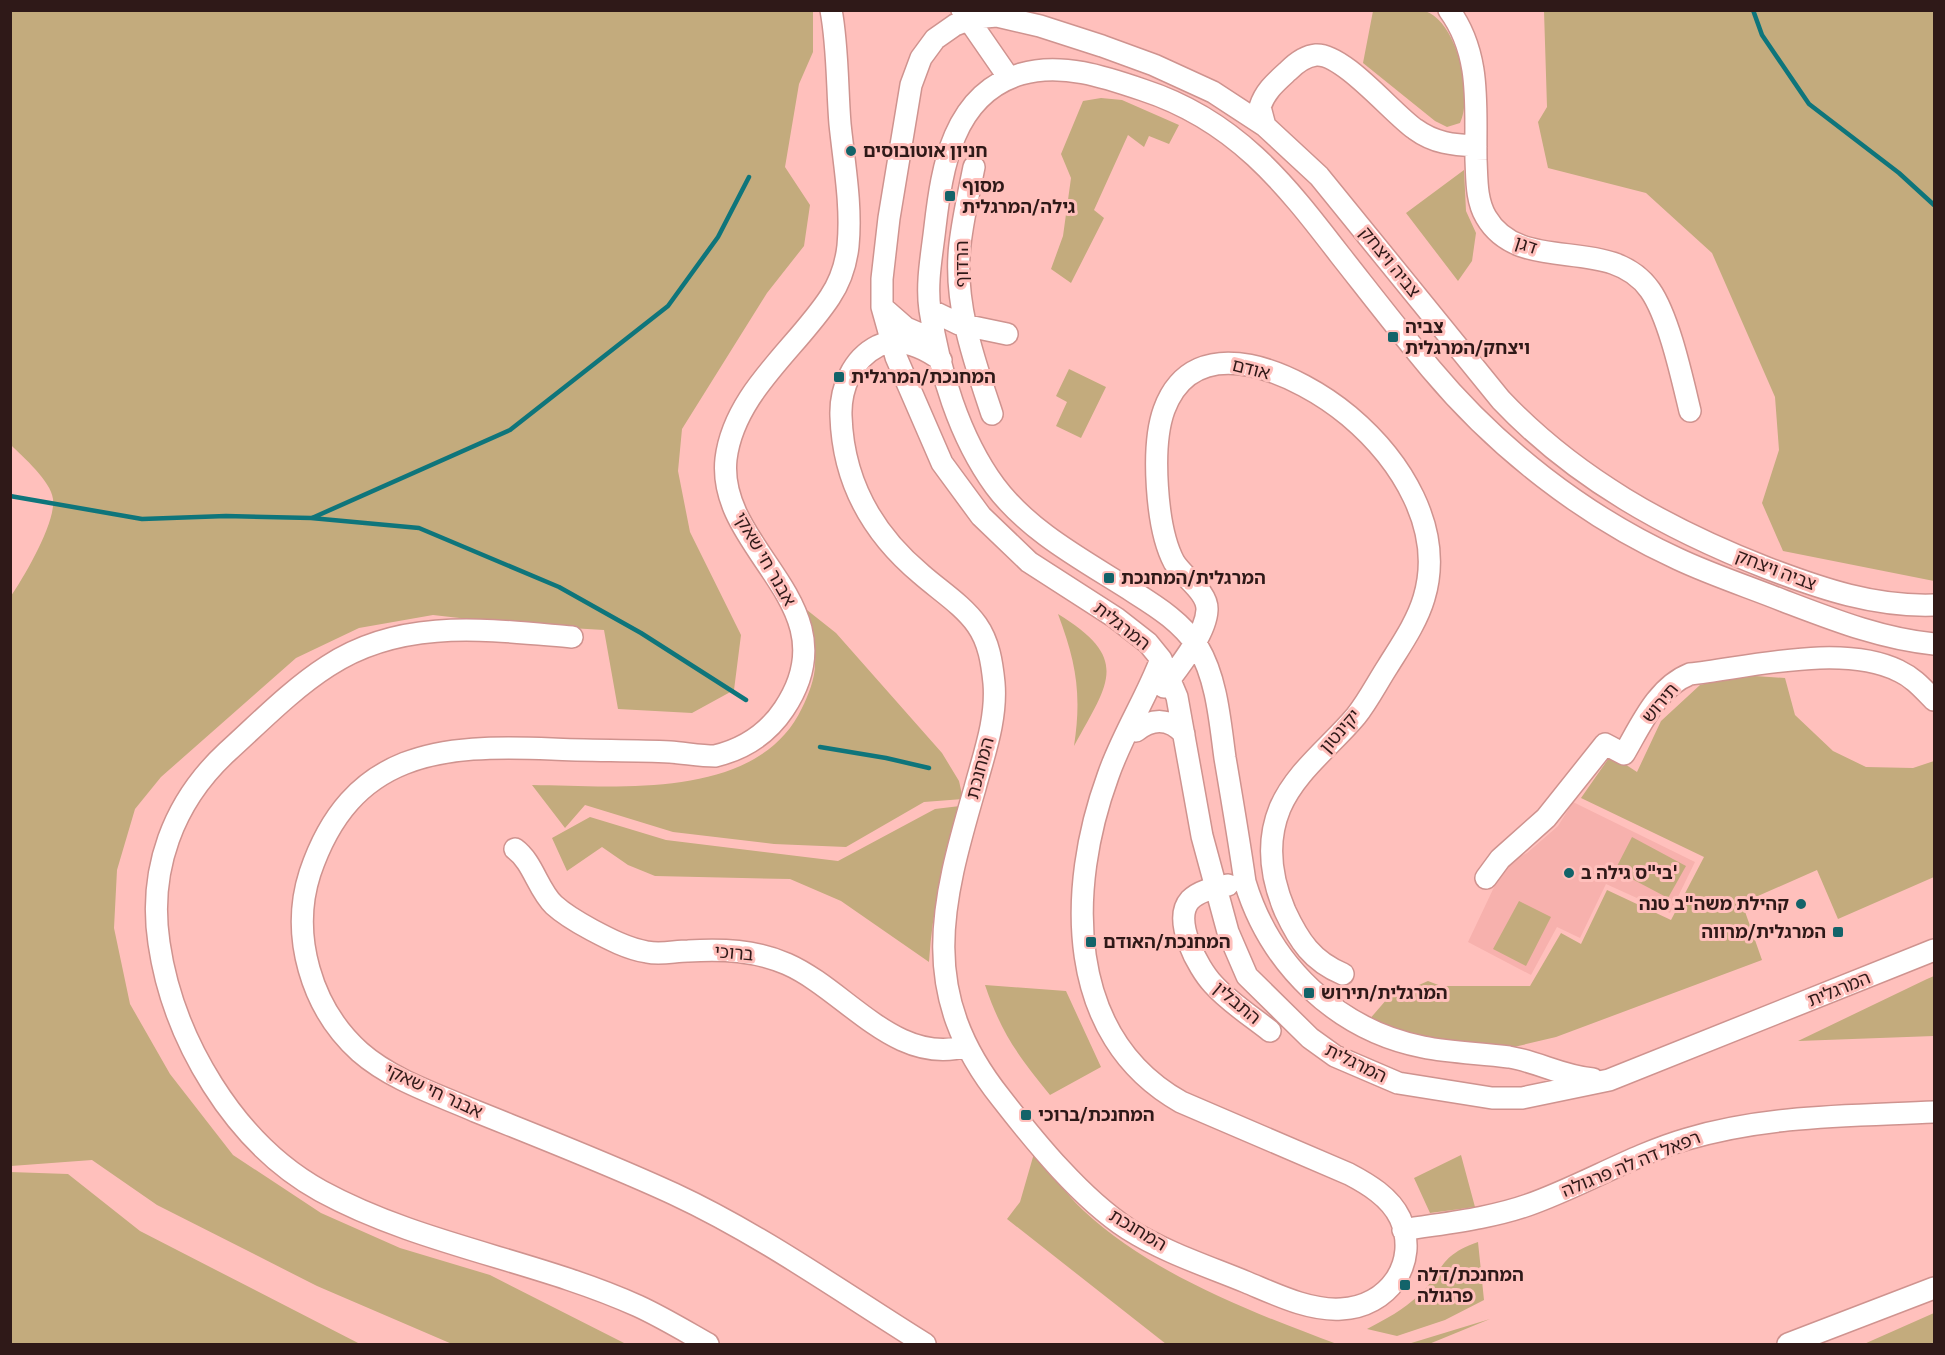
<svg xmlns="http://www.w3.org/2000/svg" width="1945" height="1355" viewBox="0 0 1945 1355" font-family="'IBM Plex Sans','Noto Sans Hebrew',sans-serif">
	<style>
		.built { fill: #f7b1ad }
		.green { fill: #c3ab7d }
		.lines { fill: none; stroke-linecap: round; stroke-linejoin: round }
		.stream { stroke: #0e757b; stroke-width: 4.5 }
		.minor-casing { stroke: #cf938f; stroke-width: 24 }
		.minor { stroke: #fff; stroke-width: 21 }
		.poi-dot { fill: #136369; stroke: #ffc0bc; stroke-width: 2 }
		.labels { text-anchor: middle; stroke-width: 6; stroke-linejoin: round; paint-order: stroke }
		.poi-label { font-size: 18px; font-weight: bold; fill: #2f1918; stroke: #ffc0bc; text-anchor: start }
		.street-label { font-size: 18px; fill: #2f1918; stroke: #ffc0bc }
	</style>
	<rect width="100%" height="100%" fill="#ffc0bc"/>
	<path class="built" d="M 1573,802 L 1695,862 L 1670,913 L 1606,884 L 1580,938 L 1557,927 L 1531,975 L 1468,942 L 1505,864 L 1527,853 L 1558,826 Z"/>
	<path class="green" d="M 10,11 L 813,11 L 813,52 L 799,84 L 785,167 L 810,205 L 804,246 L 767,293 L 682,429 L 678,471 L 690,532 L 741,635 L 734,690 L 692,713 L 618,709 L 604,630 L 520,625 L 433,615 L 359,628 L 296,658 L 161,777 L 135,809 L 117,870 L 114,928 L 130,1004 L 170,1074 L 233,1155 L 321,1213 L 400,1248 L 490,1275 L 626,1344 L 452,1344 L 317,1286 L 157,1205 L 92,1160 L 11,1166 L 11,596 C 24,577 56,523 53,499 C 51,481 23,457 11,445 Z
		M 1373,11 C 1386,11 1414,7 1425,11 C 1458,22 1473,96 1460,123 L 1447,127 L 1435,121 L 1363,63 Z
		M 1544,11 L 1934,11 L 1934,581 L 1783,551 L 1762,503 L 1779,450 L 1775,397 L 1712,253 L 1646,193 L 1548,168 L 1538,122 L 1547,107 Z
		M 1101,98 L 1122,100 L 1179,125 L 1169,144 L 1149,136 L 1144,147 L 1128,135 L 1094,210 L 1104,218 L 1071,283 L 1051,269 L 1063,236 L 1071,178 L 1061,154 L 1083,101 Z
		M 1464,170 L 1466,211 L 1476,233 L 1472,261 L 1458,281 L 1406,213 Z
		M 1069,369 L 1106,387 L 1081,438 L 1056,426 L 1067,402 L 1056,396 Z
		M 807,610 L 836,633 L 942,753 L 959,781 L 963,799 L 924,802 L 846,847 L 774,844 L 673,832 L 585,805 L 565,828 L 532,785 C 618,786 758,801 802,708 C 808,696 815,678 815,665 C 816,646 811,628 807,610 Z
		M 1058,614 C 1131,659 1109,682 1074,746 C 1082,694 1076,662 1058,614 Z
		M 1741,675 L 1785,678 L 1795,715 L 1833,751 L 1866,767 L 1913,768 L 1934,761 L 1934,877 L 1838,919 L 1817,870 L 1742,903 L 1762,960 L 1556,1037 L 1514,1047 L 1447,1045 L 1368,1021 L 1387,999 L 1428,981 L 1441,986 L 1530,986 L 1561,933 L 1581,944 L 1607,890 L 1671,920 L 1704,857 L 1581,798 L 1611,755 L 1637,772 L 1661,721 L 1700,685 Z
		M 960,806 C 945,858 932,908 929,962 L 841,901 L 790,879 L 655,876 L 628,865 L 602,847 L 567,871 L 552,838 L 590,817 L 666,840 L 838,861 L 935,809 Z
		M 1632,837 L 1686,866 L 1668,898 L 1615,870 Z
		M 1519,901 L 1551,917 L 1526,966 L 1493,949 Z
		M 1934,976 L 1934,1036 L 1798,1041 L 1927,979 Z
		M 985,985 L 1066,991 L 1101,1067 L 1050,1095 C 1018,1055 1002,1035 985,985 Z
		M 1035,1150 C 1050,1170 1065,1194 1084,1211 C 1150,1273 1253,1313 1337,1344 L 1166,1344 L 1007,1219 L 1020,1202 Z
		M 1461,1155 L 1475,1207 L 1430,1213 L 1414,1178 Z
		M 10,1172 L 68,1174 L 140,1231 L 360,1344 L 11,1344 Z
		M 1478,1242 L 1484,1300 L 1445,1320 L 1397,1336 L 1367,1329 C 1386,1319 1403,1310 1419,1295 C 1446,1270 1436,1257 1478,1242 Z
		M 1934,1313 L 1934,1344 L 1864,1344 Z
		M 1490,1319 L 1429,1344 L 1408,1344 Z"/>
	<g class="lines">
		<path class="stream" d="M 1753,10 L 1762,35 L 1809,104 L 1899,173 L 1934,205
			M 10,496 L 142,519 L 226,516 L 311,518 L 419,528 L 559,587 L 641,633 L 746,700
			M 312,518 L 510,430 L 668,306 L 718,237 L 749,177
			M 820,747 L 886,758 L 929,768"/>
		<g class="minor-casing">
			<path id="minor" d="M 831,10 C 838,47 837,87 840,124 C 844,163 852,206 848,246 C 846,264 840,282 830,297 C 796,349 734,393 726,459 C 716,551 854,605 784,709 C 768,733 744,749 715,756 C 700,756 685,753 670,752 C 631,750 591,751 552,749 C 440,744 351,751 310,873 C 290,935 311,1008 360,1052 C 392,1080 436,1094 475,1111 C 542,1138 609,1164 674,1194 C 762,1235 843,1293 925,1344
				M 962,10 L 1009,78
				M 1449,10 C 1482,55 1475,107 1476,160 C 1477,179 1476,200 1486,217 C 1521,277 1610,233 1650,290 C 1669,317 1682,378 1690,411
				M 1265,126 L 1260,107 C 1265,91 1276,82 1288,71 C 1295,64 1305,56 1316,55 C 1343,53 1392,113 1415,129 C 1434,143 1453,145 1476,146
				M 974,167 C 969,192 963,218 960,244 C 953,302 974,360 992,414
				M 882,307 L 906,328 L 934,340
				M 930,310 L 959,324 L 1007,334
				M 941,360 C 923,347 900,336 878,346 C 852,359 840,389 841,416 C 843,481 872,533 921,574 C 939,590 963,605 977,625 C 989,642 992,663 994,683 C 997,719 984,754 975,788 C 941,905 917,993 1001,1098 C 1036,1143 1081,1198 1128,1229 C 1164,1252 1207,1266 1246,1282 C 1275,1294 1309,1311 1341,1309 C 1388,1307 1420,1263 1400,1218 C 1390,1197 1368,1184 1349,1174 L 1181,1102 C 1064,1036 1067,888 1108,776 C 1122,735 1146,699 1161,659
				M 1934,605 C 1875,607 1822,589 1767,568 C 1667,529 1575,478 1501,400 L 1319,176 L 1265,126 L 1213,92 L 1154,65 L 1102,46 L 1040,26 L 997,16 L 973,18 L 955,25 L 935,39 L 921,58 L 911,85 L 889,218 L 882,279 L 882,307 L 896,357 L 942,463 L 981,516 L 1029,562 L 1116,618 L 1148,643 L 1161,659 L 1177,697 L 1202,836 L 1228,932 L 1247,976 L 1310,1038 L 1335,1056 L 1398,1083 L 1492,1098 L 1522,1098 L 1609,1080 L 1934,950
				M 572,637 C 489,630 402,617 328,666 C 292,689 259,723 227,752 C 173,802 148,870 159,943 C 173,1039 234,1143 321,1191 C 420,1245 536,1260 638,1306 C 662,1317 685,1331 708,1344
				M 1164,687 C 1178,668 1206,634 1207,610 C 1208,592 1183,577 1174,562 C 1156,528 1151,446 1164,410 C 1195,324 1300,375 1349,416 C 1400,459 1445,528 1424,598 C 1417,622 1401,645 1388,666 C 1377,683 1368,701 1356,716 C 1331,746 1296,771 1280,808 C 1266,842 1271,878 1285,911 C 1299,941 1312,961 1343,974
				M 1136,731 C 1152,718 1170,718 1184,734
				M 515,849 C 533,862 538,890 554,905 C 565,915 579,923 592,930 C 609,939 628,949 647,952 C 661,955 675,951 688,951 C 722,949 755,950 787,964 C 846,990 896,1067 967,1046
				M 1486,878 L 1500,859 L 1546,818 L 1605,744 L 1624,754 C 1641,725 1657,687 1690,674 C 1751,667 1843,643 1899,671 C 1914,678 1923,689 1934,700
				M 1228,885 C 1215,888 1200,890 1190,900 C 1172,920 1198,968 1213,984 C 1229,1002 1251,1016 1270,1031
				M 1593,1079 C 1561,1076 1539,1062 1509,1057 C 1481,1053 1452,1053 1423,1047 C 1337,1030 1270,965 1245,882 C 1239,840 1232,799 1225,758 C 1220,722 1217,679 1198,647 C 1182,623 1159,608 1135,593 C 1087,562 1030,533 995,486 C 959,437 939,370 930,310 C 926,283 932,254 935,227 C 942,167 953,94 1021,74 C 1061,62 1105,77 1143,90 C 1235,120 1284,182 1340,255 C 1370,293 1400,332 1431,369 C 1497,448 1584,516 1678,559 C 1712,575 1749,587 1784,601 C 1834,620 1882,639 1934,644
				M 1403,1230 C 1445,1223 1488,1219 1528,1205 C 1582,1186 1632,1155 1687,1139 C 1767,1115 1852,1116 1934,1112
				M 1788,1344 L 1934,1288"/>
		</g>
		<use href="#minor" class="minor"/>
	</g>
	<g class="poi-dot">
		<circle cx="851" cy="151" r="6"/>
		<rect x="944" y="190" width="12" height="12" rx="3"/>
		<rect x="1387" y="331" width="12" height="12" rx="3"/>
		<rect x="833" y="371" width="12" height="12" rx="3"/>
		<rect x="1103" y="572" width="12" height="12" rx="3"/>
		<circle cx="1569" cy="873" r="6"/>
		<circle cx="1801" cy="904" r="6"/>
		<rect x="1832" y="926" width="12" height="12" rx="3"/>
		<rect x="1085" y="936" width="12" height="12" rx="3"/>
		<rect x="1303" y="987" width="12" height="12" rx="3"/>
		<rect x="1020" y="1109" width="12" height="12" rx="3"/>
		<rect x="1399" y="1279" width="12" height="12" rx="3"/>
	</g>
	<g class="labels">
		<g class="poi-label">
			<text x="863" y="157">חניון אוטובוסים</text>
			<text x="962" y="192">מסוף<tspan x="962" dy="21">גילה/המרגלית</tspan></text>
			<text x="1405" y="333">צביה<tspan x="1405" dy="21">ויצחק/המרגלית</tspan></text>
			<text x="851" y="383">המחנכת/המרגלית</text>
			<text x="1121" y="584">המרגלית/המחנכת</text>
			<text x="1581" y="879">בי"ס גילה ב'</text>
			<text x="1789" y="910" text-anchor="end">קהילת משה"ב טנה</text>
			<text x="1826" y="938" text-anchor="end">המרגלית/מרווה</text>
			<text x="1103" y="948">המחנכת/האודם</text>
			<text x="1321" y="999">המרגלית/תירוש</text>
			<text x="1038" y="1121">המחנכת/ברוכי</text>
			<text x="1417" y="1281">המחנכת/דלה<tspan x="1417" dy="21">פרגולה</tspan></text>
		</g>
		<g class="street-label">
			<text transform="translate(1526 245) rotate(18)" y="6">דגן</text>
			<text transform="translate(1390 262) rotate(51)" y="6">צביה ויצחק</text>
			<text transform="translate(962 264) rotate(-90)" y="6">הרדוף</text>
			<text transform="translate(1251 369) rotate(14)" y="6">אודם</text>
			<text transform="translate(765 559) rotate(60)" y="6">אבנר חי שאקי</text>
			<text transform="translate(1776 570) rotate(21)" y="6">צביה ויצחק</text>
			<text transform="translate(1122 626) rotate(38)" y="6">המרגלית</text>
			<text transform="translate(1660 703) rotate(-50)" y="6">תירוש</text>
			<text transform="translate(1340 731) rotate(-49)" y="6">יקינטון</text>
			<text transform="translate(980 768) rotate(-75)" y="6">המחנכת</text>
			<text transform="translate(734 953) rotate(5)" y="6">ברוכי</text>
			<text transform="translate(1839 989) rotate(-22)" y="6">המרגלית</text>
			<text transform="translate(1237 1003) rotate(40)" y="6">התבלין</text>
			<text transform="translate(1356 1063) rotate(26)" y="6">המרגלית</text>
			<text transform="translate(434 1091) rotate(25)" y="6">אבנר חי שאקי</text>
			<text transform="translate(1631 1164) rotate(-22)" y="6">רפאל דה לה פרגולה</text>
			<text transform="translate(1138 1230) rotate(31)" y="6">המחנכת</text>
		</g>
	</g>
	<rect width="1945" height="1355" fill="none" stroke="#2f1918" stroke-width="24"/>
</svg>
